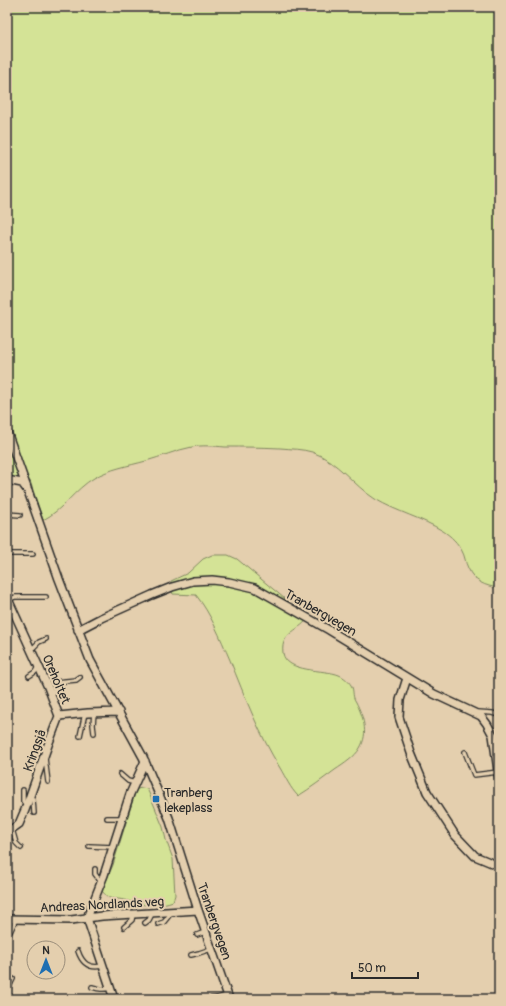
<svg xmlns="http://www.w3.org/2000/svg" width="506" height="1006" viewBox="0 0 506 1006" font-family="Pangolin,sans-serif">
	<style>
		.green { fill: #d4e396; stroke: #808760 }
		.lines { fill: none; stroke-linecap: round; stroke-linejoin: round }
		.service-casing { stroke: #2b2b2b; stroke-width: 6 }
		.minor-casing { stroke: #2b2b2b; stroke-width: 10 }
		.service { stroke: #e4cfae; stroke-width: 3.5 }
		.minor { stroke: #e4cfae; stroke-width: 7 }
		.poi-dot { fill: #1f6fb2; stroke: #e4cfae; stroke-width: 1.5 }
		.labels { text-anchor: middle; stroke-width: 4; stroke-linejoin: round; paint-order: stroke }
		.street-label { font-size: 13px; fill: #2b2b2b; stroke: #e4cfae }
		.poi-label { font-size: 13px; fill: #2b2b2b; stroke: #e4cfae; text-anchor: start }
	</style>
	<rect width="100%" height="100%" fill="#e4cfae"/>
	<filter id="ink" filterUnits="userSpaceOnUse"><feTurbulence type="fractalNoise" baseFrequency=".025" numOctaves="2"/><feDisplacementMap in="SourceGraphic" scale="8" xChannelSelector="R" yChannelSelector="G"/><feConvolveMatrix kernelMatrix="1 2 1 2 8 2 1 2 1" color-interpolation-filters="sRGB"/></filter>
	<g filter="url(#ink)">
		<path class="green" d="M 7,7 L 499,7 L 499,588 C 485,586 474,582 468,568 C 465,562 465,556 462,551 C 458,543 451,536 443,531 C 422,518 397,512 375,499 C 353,485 338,461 312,452 C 302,449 291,449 280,448 C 261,447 243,447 225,447 C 214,446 202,445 192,447 C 176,450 161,457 146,461 C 128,466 109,469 94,478 C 75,489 63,510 43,520 L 30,481 L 7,480 Z
			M 212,555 L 228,555 L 237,559 L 291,604 L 309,616 C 302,631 280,631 283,653 C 286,673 325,669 339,675 C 344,677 350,682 352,687 C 354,693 352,696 356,702 C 363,716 369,733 360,748 C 355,757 344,764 335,770 C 323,779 311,788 298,796 C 290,788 286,778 280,768 C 259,734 245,697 230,660 C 220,637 211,614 196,595 L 173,594 L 171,590 L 171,581 L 188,573 L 203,559 Z
			M 142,788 L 147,789 L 149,793 L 163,827 L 166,840 L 173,859 L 175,895 L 173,901 C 162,905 150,906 139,904 C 134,903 129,901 124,900 C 112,897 111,902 102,891 L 105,883 L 113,865 L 135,793 L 137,789 Z"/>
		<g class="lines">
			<g class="service-casing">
				<path id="service" d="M 7,514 L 20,515
					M 7,554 L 33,554
					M 8,600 L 15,597 L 46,597
					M 31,650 L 39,642 L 46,639
					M 29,676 L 35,672 L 38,667
					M 52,696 L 56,682 L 76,680 L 80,677
					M 478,712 L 492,713 L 499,715
					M 94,733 L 93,725 L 94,713
					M 80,736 L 85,713
					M 41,743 L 44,752
					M 465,752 L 474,775 L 498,772
					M 45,758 L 48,782
					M 120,774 L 128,781 L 135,783
					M 23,790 L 23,801 L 26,805
					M 30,797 L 33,799 L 34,813
					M 107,818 L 122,818
					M 12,829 L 16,843 L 21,848
					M 89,846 L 113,847
					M 95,869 L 95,874 L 101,882
					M 145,923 L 149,920 L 152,914
					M 158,924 L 164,922 L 172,912
					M 124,927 L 132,920 L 133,914
					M 10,932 L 16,919
					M 197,935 L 205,932
					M 78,951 C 82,963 89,969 102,966
					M 191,955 L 199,953 L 211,949
					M 92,987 C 99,989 103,990 110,988
					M 7,991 L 13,979
					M 208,999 L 217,998 L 227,995"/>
			</g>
			<g class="minor-casing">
				<path id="minor" d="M 7,432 L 27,488
					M 7,480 L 22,483 L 28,491 L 59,579 L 90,660 L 143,757 L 169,818 L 198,910 L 229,999
					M 7,597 L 48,687 L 59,716
					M 78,630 L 101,618 L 152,595 L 172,587 L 193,581 L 212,580 L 229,582 L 255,588 L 329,630 L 434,694 L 481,716 L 487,724 L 493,735 L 499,778
					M 407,678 L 400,700 L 399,717 L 411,753 L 427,792 L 455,835 L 475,856 L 499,866
					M 59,716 L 88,713 L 119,712
					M 7,829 L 12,829 L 19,824 L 25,810 L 48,745 L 59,716
					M 7,919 L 71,920 L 102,916 L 198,910
					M 114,999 L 87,918 L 104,875 L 130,794 L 145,761"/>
			</g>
			<use href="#service" class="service"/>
			<use href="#minor" class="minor"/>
		</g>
	</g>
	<rect class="poi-dot" x="152" y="795" width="8" height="8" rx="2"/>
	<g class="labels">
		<g class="street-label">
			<text transform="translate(321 612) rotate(30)" y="5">Tranbergvegen</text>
			<text transform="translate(57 679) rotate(67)" y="5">Oreholtet</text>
			<text transform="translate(34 750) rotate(-70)" y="5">Kringsjå</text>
			<text transform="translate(102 904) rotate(-3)" y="5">Andreas Nordlands veg</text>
			<text transform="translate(215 921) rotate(71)" y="5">Tranbergvegen</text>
		</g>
		<g class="poi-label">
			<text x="164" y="797">Tranberg<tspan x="164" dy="15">lekeplass</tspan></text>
		</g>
	</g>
	<rect width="506" height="1006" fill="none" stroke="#e4cfae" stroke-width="24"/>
	<rect x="12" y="12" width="482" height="982" fill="none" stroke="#2b2b2b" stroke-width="1.5" filter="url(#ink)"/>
	<g transform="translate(46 960)"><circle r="19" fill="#e4cfae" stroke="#9a8d7a"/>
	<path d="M0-3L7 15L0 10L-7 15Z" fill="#1f6fb2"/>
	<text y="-6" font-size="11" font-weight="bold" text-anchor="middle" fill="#2b2b2b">N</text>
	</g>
	<path d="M352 972v6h66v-6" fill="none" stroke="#2b2b2b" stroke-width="2"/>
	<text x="358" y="972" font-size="12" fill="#2b2b2b" stroke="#e4cfae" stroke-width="3" paint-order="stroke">50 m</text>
</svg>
